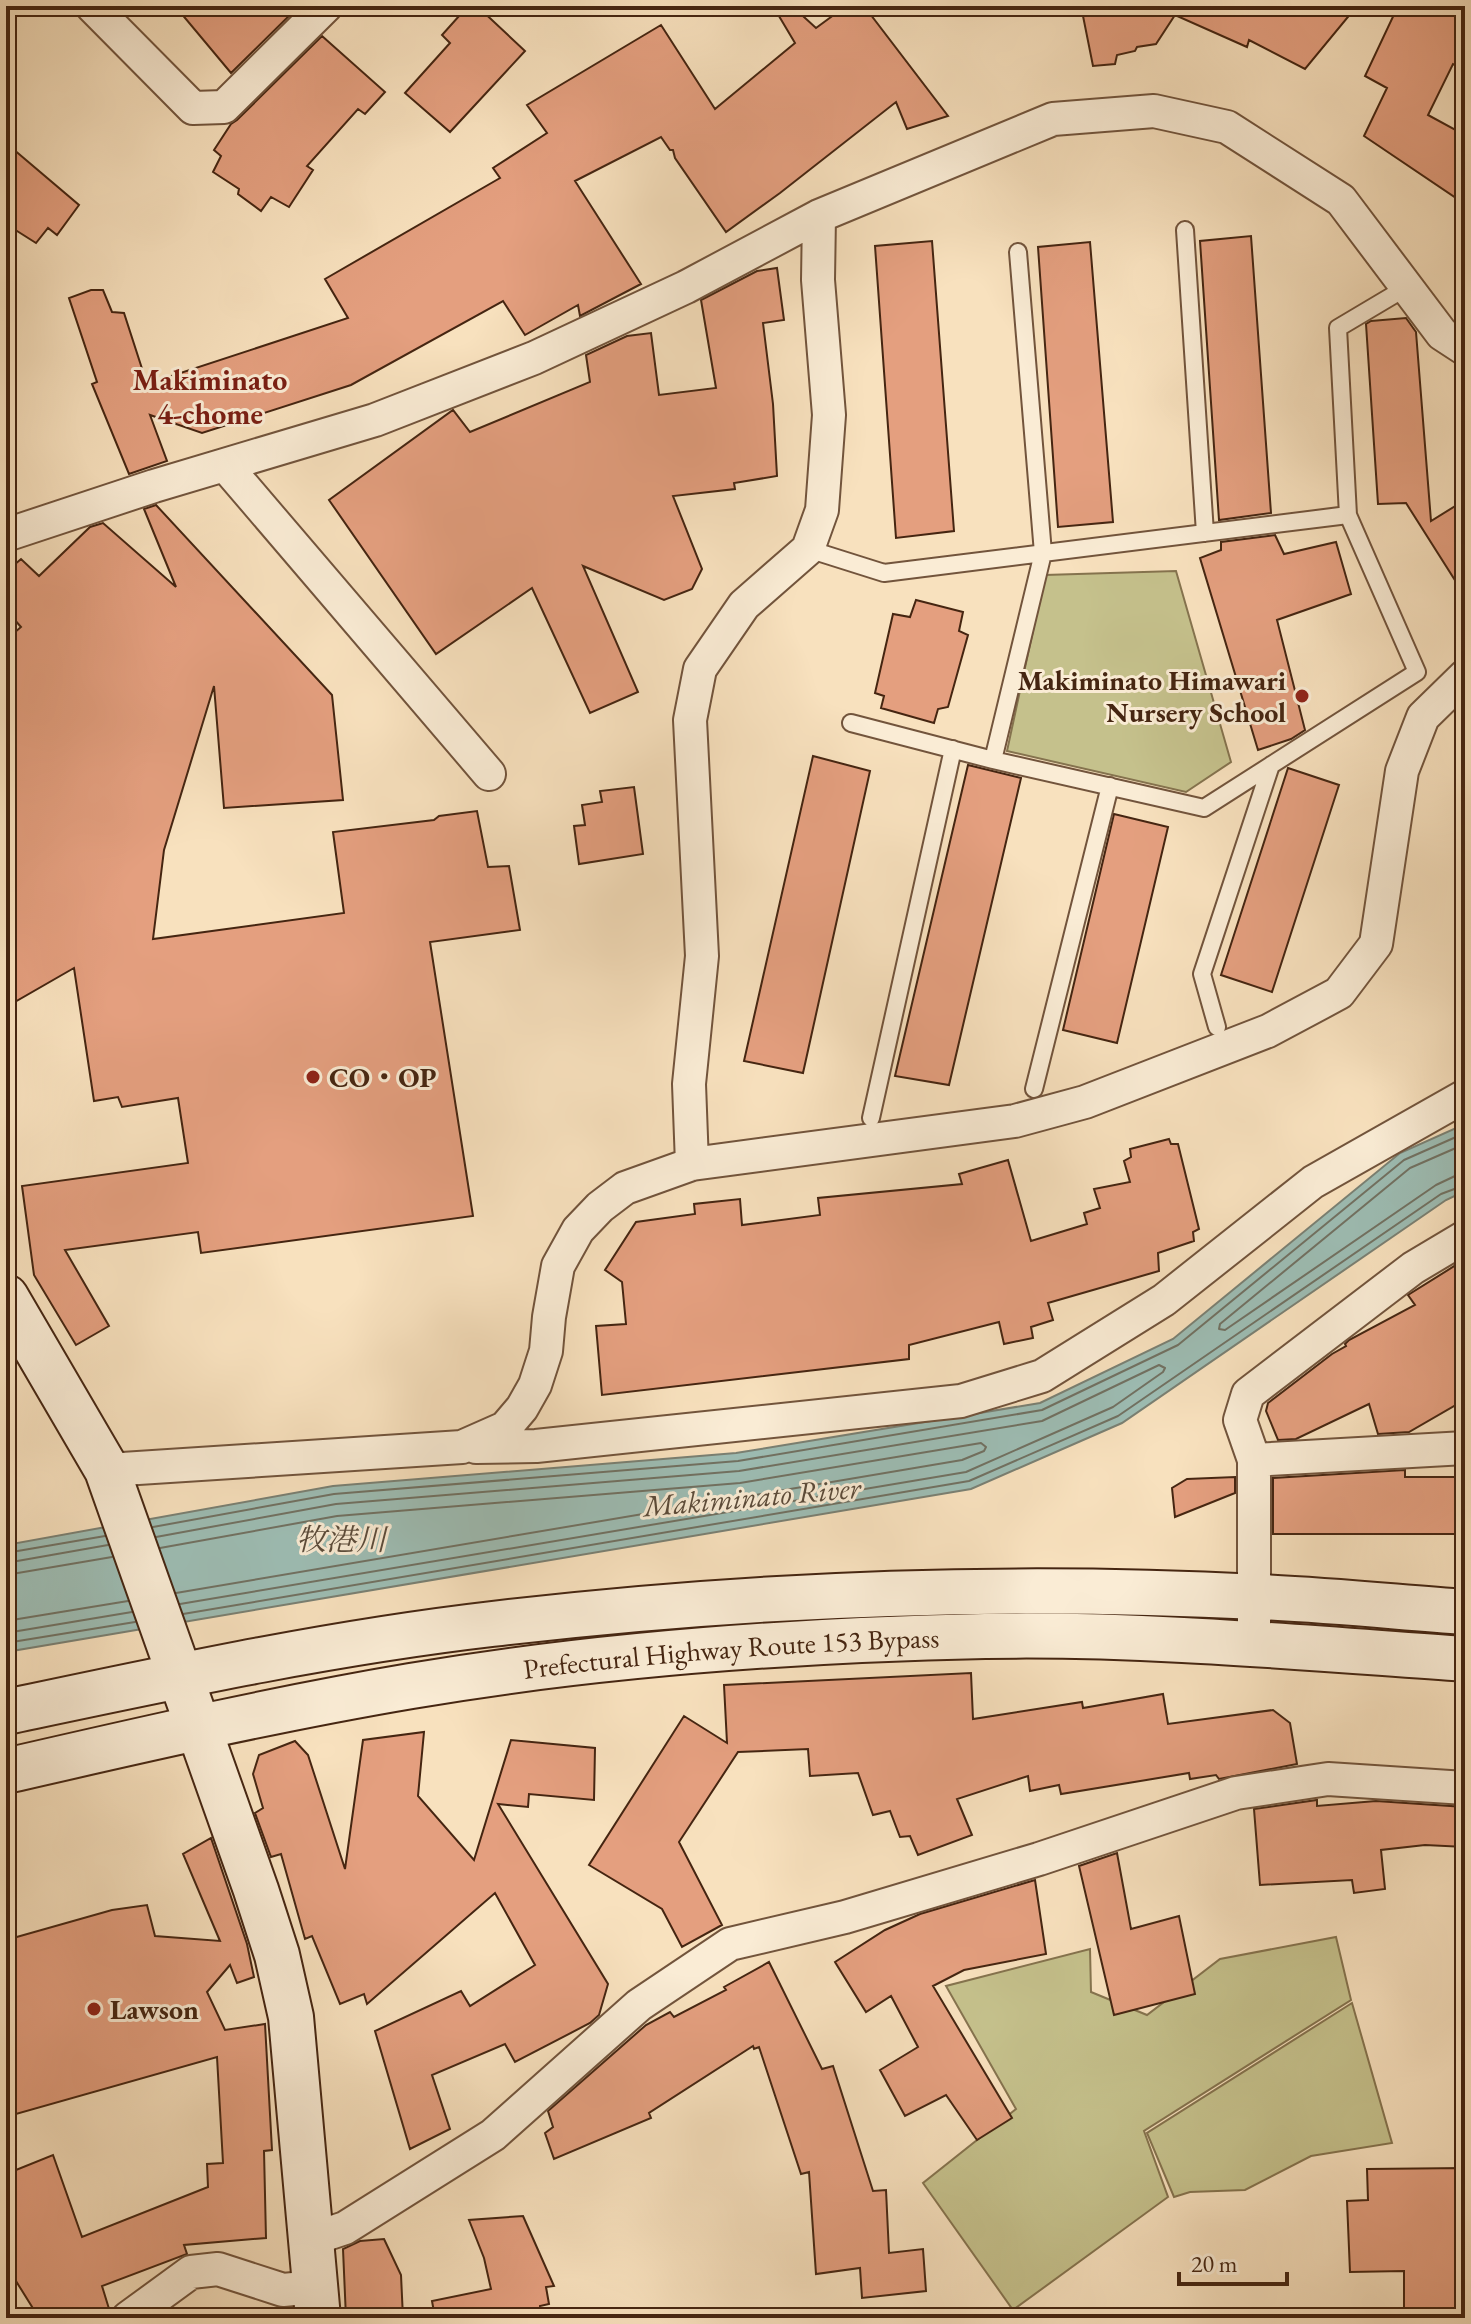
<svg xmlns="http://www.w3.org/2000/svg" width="1471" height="2324" viewBox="0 0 1471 2324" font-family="'EB Garamond','Noto Serif JP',serif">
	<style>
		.green { fill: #c5c18c; stroke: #85734e; stroke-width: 2 }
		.water { fill: #9dbdb4; stroke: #7a8073; stroke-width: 2 }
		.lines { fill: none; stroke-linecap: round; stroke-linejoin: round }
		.shore { stroke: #717162; stroke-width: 2 }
		.building { fill: #e49f7f; stroke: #452511; stroke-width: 2 }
		.lane-casing { stroke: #72543c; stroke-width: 20 }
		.street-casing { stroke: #72543c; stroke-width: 36 }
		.secondary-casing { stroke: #452511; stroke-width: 48 }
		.lane { stroke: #faecd5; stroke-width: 16 }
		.street { stroke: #faecd5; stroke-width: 32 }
		.secondary { stroke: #faecd5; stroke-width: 44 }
		.poi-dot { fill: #8f2418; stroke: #faecd5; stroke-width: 3 }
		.labels { text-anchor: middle; stroke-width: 6; stroke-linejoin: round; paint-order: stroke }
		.poi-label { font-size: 28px; font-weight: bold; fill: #452511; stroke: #faecd5; text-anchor: start }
		.street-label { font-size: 28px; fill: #452511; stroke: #faecd5 }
		.neighbourhood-label { font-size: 30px; font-weight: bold; fill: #7a1f14; stroke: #faecd5 }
		.water-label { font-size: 30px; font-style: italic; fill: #5b4b3a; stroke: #faecd5 }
	</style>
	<rect width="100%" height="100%" fill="#f8e1be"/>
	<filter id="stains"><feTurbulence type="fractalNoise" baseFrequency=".0025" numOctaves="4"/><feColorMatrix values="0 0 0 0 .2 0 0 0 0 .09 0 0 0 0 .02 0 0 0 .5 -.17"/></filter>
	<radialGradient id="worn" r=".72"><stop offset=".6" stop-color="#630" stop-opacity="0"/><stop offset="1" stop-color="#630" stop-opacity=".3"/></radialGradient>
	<path class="green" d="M 1176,571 L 1231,762 L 1186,792 L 1007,751 L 1045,575 Z
		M 1336,1937 L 1351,2000 L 1144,2131 L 1168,2197 L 1013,2310 L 923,2183 L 1016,2109 L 946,1986 L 1090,1949 L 1091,1992 L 1147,2015 L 1220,1959 Z
		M 1352,2003 L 1392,2143 L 1311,2156 L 1245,2190 L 1190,2192 L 1174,2197 L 1147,2133 Z"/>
	<path class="water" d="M 1465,1124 L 1465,1191 L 1446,1200 L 1122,1423 L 971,1489 L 6,1652 L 6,1545 L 333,1486 L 736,1453 L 1040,1403 L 1173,1339 L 1400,1153 Z"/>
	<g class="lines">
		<path class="shore" d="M 1465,1144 L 1410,1168 L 1220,1324 L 1219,1329 L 1225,1330 L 1436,1185 L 1455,1176 L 1465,1175
			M 153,1527 L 334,1494 L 738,1461 L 1042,1410 L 1178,1345 L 1404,1160 L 1465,1133
			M 156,1537 L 336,1504 L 739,1471 L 1042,1421 L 1159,1365 L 1165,1368 L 1163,1372 L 1113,1407 L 966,1472 L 180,1604
			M 160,1548 L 337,1516 L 740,1483 L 981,1443 L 986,1447 L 984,1451 L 962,1460 L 176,1593
			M 6,1553 L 105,1536
			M 6,1563 L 108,1545
			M 6,1575 L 112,1557
			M 183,1614 L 969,1481 L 1118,1416 L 1441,1194 L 1465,1185
			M 6,1621 L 128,1601
			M 6,1633 L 132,1612
			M 6,1643 L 135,1622"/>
	</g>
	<path class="building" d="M 175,6 L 288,6 L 294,11 L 231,73 Z
		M 468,6 L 477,6 L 525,51 L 450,132 L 405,93 L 450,43 L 442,35 Z
		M 773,6 L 792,6 L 816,28 L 846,6 L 864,6 L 948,116 L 907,129 L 896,102 L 780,193 L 726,232 L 675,158 L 673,150 L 670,150 L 661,137 L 575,181 L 641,284 L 580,316 L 578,305 L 525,335 L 503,301 L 351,385 L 202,433 L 150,415 L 167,461 L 129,474 L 92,384 L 97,382 L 69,298 L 91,290 L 103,290 L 112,312 L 124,313 L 147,384 L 348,318 L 325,279 L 500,178 L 493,168 L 547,133 L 527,105 L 661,25 L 715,109 L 795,43 Z
		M 1081,6 L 1357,6 L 1305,69 L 1249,40 L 1247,47 L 1175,15 L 1156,44 L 1137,47 L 1135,51 L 1117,55 L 1115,64 L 1093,66 Z
		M 1398,6 L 1451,6 L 1465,13 L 1465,70 L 1453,64 L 1428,115 L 1465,135 L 1465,204 L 1364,136 L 1387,88 L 1365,76 Z
		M 322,36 L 385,92 L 365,114 L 358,109 L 307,166 L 313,170 L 289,207 L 271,197 L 261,211 L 238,194 L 239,189 L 213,172 L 221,156 L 214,150 L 231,124 L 237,120 Z
		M 6,143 L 79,205 L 57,235 L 48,228 L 36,243 L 6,224 Z
		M 1251,236 L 1271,513 L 1219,520 L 1200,241 Z
		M 932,241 L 954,531 L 896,538 L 875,246 Z
		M 1090,242 L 1113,522 L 1058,527 L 1038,247 Z
		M 777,268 L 784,320 L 763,323 L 773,404 L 777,476 L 734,483 L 735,489 L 673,496 L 702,569 L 692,589 L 664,600 L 583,566 L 638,692 L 590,713 L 532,588 L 436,654 L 329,500 L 453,410 L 470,432 L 590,382 L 586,355 L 627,336 L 651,333 L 659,395 L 716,388 L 701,300 L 757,271 Z
		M 1406,318 L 1416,332 L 1431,521 L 1465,500 L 1465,596 L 1406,503 L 1378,504 L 1366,324 L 1371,321 Z
		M 156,505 L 332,695 L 343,800 L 224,808 L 214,686 L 164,850 L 153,939 L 344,913 L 333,832 L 434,820 L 439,816 L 477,811 L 488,867 L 509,866 L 520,930 L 430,942 L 473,1216 L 201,1253 L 198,1232 L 65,1250 L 109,1326 L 76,1345 L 34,1275 L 22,1186 L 188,1163 L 178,1098 L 122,1107 L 118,1097 L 94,1101 L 74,968 L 6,1007 L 6,640 L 21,627 L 6,610 L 6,572 L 21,559 L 39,576 L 90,527 L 103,523 L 176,587 L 144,509 Z
		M 1275,535 L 1284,554 L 1336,542 L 1351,594 L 1277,620 L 1305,730 L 1291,739 L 1258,750 L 1200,558 L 1221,550 L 1221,542 Z
		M 916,600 L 963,612 L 959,631 L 968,635 L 948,707 L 938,709 L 934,723 L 881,708 L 884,696 L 875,693 L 893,614 L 910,617 Z
		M 813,756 L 870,771 L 803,1073 L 744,1061 Z
		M 968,765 L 1021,778 L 949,1085 L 895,1076 Z
		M 1288,768 L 1339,785 L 1272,992 L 1221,975 Z
		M 634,787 L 643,854 L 579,864 L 574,826 L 585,825 L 582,805 L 602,802 L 600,791 Z
		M 1114,814 L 1168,827 L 1117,1043 L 1063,1030 Z
		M 1169,1139 L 1171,1144 L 1178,1144 L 1199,1229 L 1193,1232 L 1194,1241 L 1158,1253 L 1159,1271 L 1048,1303 L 1053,1320 L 1031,1327 L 1033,1338 L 1004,1344 L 999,1322 L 909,1345 L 909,1359 L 602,1395 L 596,1326 L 626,1324 L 622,1282 L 605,1270 L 636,1222 L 695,1214 L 694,1204 L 740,1199 L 742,1225 L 820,1215 L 818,1198 L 962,1184 L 959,1174 L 1008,1160 L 1031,1241 L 1087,1224 L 1084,1213 L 1100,1208 L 1094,1189 L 1130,1182 L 1124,1161 L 1131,1157 L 1130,1149 Z
		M 1456,1265 L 1465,1280 L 1465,1424 L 1456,1405 L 1409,1432 L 1378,1434 L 1369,1404 L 1296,1439 L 1278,1440 L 1266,1411 L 1268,1403 L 1332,1354 L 1346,1346 L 1345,1344 L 1349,1340 L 1415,1305 L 1408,1295 Z
		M 1405,1470 L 1405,1477 L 1461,1477 L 1462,1534 L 1273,1534 L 1273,1478 Z
		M 1235,1477 L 1235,1493 L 1175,1517 L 1172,1488 L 1187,1479 Z
		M 971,1673 L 973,1719 L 1082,1702 L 1083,1708 L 1163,1694 L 1168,1724 L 1273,1710 L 1290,1723 L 1297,1764 L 1219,1779 L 1216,1775 L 1190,1779 L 1189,1773 L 1061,1794 L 1059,1785 L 1030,1791 L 1028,1776 L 957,1799 L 972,1835 L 918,1855 L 910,1836 L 900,1837 L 890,1811 L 873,1815 L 858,1773 L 810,1776 L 808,1749 L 738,1752 L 679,1842 L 722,1925 L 682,1947 L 662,1909 L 589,1865 L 684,1716 L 727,1743 L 724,1685 Z
		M 424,1732 L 418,1796 L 474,1860 L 511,1740 L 595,1748 L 594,1800 L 529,1794 L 528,1807 L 498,1804 L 608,1984 L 599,2015 L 590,2023 L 515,2062 L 505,2044 L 432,2075 L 450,2129 L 410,2149 L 375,2031 L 461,1991 L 470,2006 L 535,1965 L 495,1893 L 367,2004 L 364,1994 L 340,2004 L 312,1936 L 305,1939 L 281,1854 L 271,1857 L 255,1813 L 263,1808 L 253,1774 L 259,1755 L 295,1741 L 308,1755 L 345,1869 L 363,1740 Z
		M 1317,1800 L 1317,1806 L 1376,1801 L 1465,1807 L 1465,1847 L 1425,1845 L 1381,1850 L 1385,1889 L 1354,1893 L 1352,1880 L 1260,1885 L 1254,1809 Z
		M 211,1838 L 247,1944 L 254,1977 L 237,1983 L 230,1965 L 207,1992 L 225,2030 L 265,2024 L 272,2150 L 264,2151 L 266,2238 L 184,2245 L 187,2254 L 102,2286 L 110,2312 L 109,2318 L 39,2318 L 6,2265 L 6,2174 L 53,2155 L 82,2237 L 208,2187 L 207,2164 L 223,2163 L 217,2057 L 16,2114 L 15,2092 L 6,2093 L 6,1940 L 112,1910 L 147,1905 L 155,1936 L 220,1941 L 183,1854 Z
		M 1117,1853 L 1131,1929 L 1179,1916 L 1195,1994 L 1114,2015 L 1079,1866 Z
		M 1035,1880 L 1046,1954 L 964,1970 L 933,1986 L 1012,2118 L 977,2140 L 946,2095 L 905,2116 L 880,2070 L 918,2047 L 891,1996 L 866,2012 L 835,1962 L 885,1930 L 920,1914 Z
		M 769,1962 L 822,2069 L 833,2066 L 873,2191 L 886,2190 L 889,2253 L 923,2249 L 926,2291 L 862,2298 L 860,2268 L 816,2274 L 809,2172 L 801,2174 L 759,2047 L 754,2049 L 753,2046 L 649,2113 L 651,2118 L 554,2159 L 545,2133 L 553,2127 L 548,2111 L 646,2025 L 670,2012 L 674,2017 L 726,1990 L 724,1987 Z
		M 1465,2168 L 1465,2318 L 1404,2318 L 1404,2271 L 1350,2272 L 1347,2201 L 1368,2200 L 1367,2169 Z
		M 523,2216 L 554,2286 L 546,2287 L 549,2304 L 540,2306 L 541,2318 L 500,2318 L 499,2314 L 435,2318 L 432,2301 L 491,2289 L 484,2258 L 469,2220 Z
		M 384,2239 L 401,2275 L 403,2318 L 346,2318 L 343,2249 L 360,2241 Z"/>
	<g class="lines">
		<g class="lane-casing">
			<path id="lane" d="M 1185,230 L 1205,533
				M 1348,515 L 1338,328 L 1407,287
				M 808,549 L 884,573 L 1348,515 L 1417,672 L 1204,808 L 993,760 L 851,723
				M 993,760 L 1043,553 L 1018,252
				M 1217,1027 L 1202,974 L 1271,765
				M 1034,1089 L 1110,786
				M 871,1118 L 953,749"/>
		</g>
		<g class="street-casing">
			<path id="street" d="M 92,6 L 193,108 L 224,107 L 326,6
				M 225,465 L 489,774
				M 6,535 L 154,486 L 375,420 L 534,358 L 686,287 L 819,216 L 1053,119 L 1154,111 L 1227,127 L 1341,200 L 1442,334 L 1465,349
				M 692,1164 L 689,1084 L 702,956 L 690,720 L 700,669 L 744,605 L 808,549 L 822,510 L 829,415 L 818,280 L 819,216
				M 476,1447 L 536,1446 L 961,1401 L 1042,1376 L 1164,1300 L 1313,1182 L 1465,1096
				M 1254,1460 L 1465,1448
				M 107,1470 L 462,1447 L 505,1428 L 522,1408 L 535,1385 L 546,1351 L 549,1317 L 558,1266 L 578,1230 L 600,1207 L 625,1188 L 692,1164 L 1015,1121 L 1085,1102 L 1268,1031 L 1339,993 L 1376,944 L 1402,771 L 1423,717 L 1465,676
				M 1254,1646 L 1254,1460 L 1240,1420 L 1248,1394 L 1413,1268 L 1465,1237
				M 312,2239 L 345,2228 L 493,2135 L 639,2005 L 730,1944 L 845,1917 L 1039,1859 L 1236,1793 L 1328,1779 L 1465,1788
				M 128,2318 L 191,2272 L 218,2269 L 283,2290 L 315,2287"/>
		</g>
		<g class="secondary-casing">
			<g id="secondary">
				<path d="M 6,1297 L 107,1470 L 256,1890 L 277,1955 L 291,2017 L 318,2318"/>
				<path d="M 6,1712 C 167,1678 328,1643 492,1624 C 746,1594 1004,1584 1259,1597 C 1328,1600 1396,1607 1465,1612"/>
				<path id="s1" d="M 6,1771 C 141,1740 275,1709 411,1686 C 600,1654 794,1640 985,1636 C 1145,1633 1306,1648 1465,1659"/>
			</g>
		</g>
		<use href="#lane" class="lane"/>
		<use href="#street" class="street"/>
		<use href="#secondary" class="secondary"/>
	</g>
	<g class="poi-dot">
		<circle cx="1302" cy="696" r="8"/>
		<circle cx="313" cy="1077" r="8"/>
		<circle cx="94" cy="2009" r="8"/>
	</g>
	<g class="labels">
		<g class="poi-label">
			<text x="1286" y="690" text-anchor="end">Makiminato Himawari<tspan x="1286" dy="32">Nursery School</tspan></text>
			<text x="329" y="1087">CO・OP</text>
			<text x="110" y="2019">Lawson</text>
		</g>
		<g class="street-label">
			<text dy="10" stroke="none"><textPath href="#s1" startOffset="736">Prefectural Highway Route 153 Bypass</textPath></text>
		</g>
		<g class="neighbourhood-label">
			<text x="210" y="390">Makiminato<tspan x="210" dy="34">4-chome</tspan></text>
		</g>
		<g class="water-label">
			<text transform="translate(752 1497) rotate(-5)" y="10">Makiminato River</text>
			<text x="341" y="1550">牧港川</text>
		</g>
	</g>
	<rect width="1471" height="2324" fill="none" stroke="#f8e1be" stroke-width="32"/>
	<rect x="8" y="8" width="1455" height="2308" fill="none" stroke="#452511" stroke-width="4"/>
	<rect x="16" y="16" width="1439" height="2292" fill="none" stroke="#452511" stroke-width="2"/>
	<path d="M1179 2272v12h108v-12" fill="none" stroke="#452511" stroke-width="4"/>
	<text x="1191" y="2272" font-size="24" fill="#452511" stroke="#faecd5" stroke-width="6" paint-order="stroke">20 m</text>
	<rect width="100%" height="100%" filter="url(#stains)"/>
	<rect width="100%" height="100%" fill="url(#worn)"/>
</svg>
